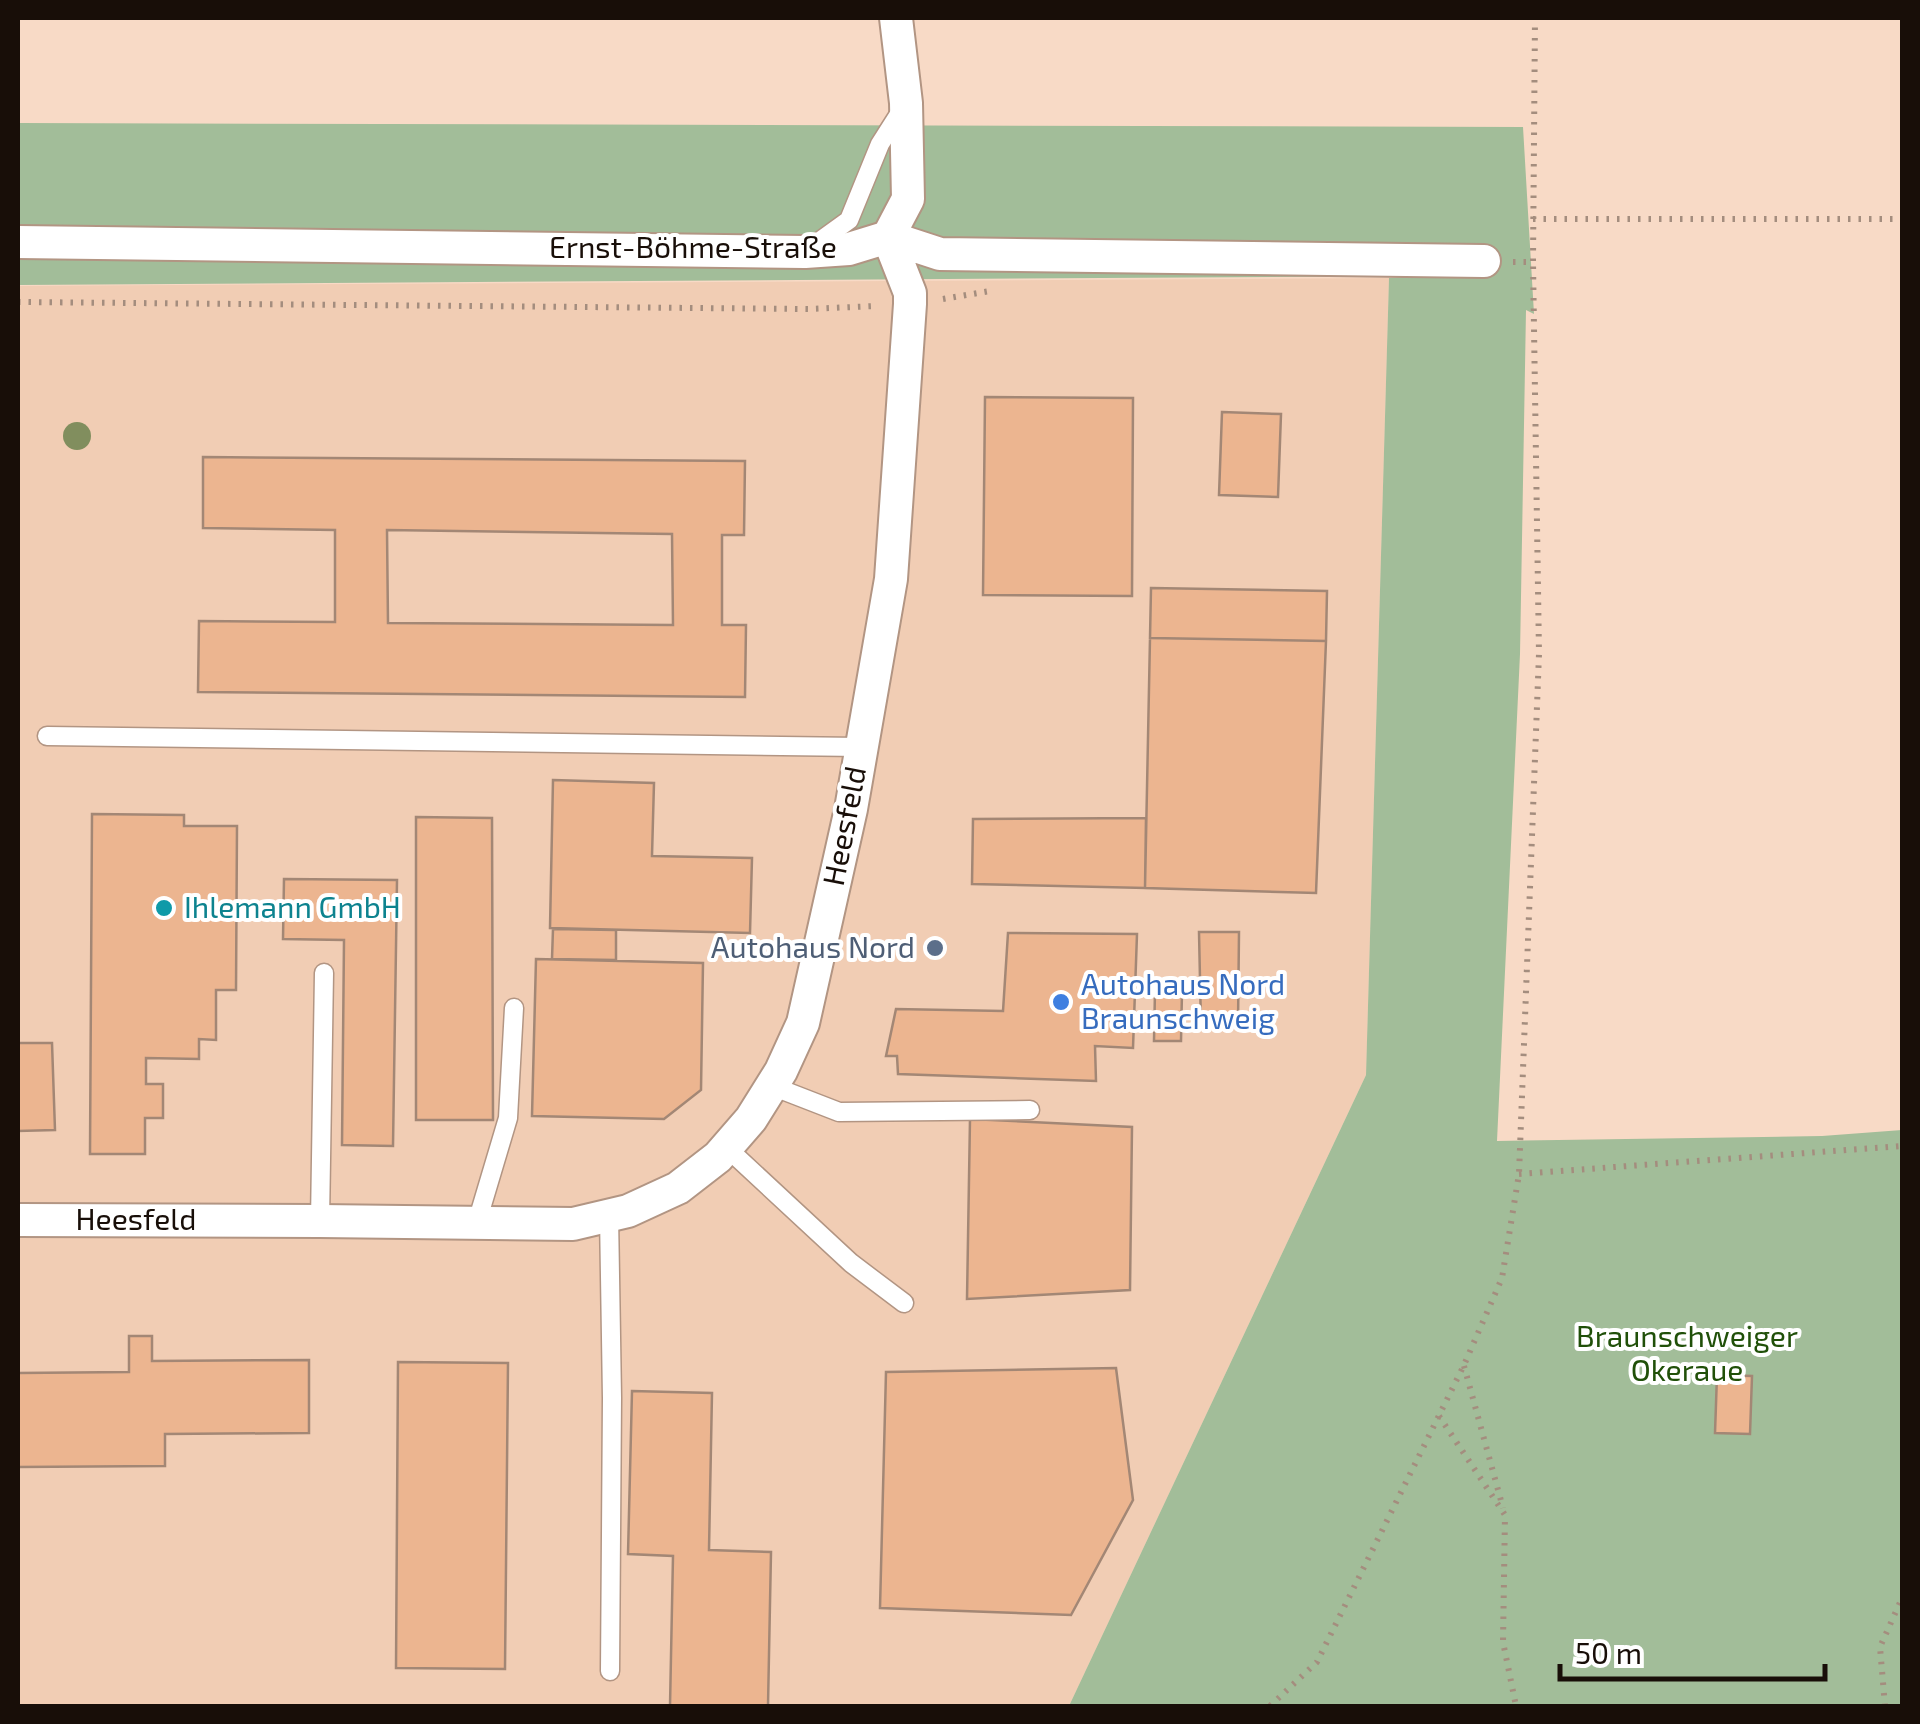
<svg xmlns="http://www.w3.org/2000/svg" width="1920" height="1724" viewBox="0 0 1920 1724" font-family="'Exo 2',sans-serif">
	<style>
		.built { fill: #f1cdb4 }
		.green { fill: #a2bd99 }
		.building { fill: #ecb590; stroke: #a38775; stroke-width: 2.5; fill-rule: evenodd }
		.lines { fill: none; stroke-linecap: round; stroke-linejoin: round }
		.lane-casing { stroke: #b29583; stroke-width: 21 }
		.street-casing { stroke: #b29583; stroke-width: 36 }
		.path { stroke: #a48d7e; stroke-width: 6; stroke-dasharray: 2.5 8; stroke-linecap: butt }
		.lane { stroke: #fff; stroke-width: 18 }
		.street { stroke: #fff; stroke-width: 32 }
		.tree { fill: #818e5e }
		.culture-dot { fill: #0f9aa8; stroke: #fff; stroke-width: 4 }
		.service-dot { fill: #5c6f8a; stroke: #fff; stroke-width: 4 }
		.shop-dot { fill: #3f7fe0; stroke: #fff; stroke-width: 4 }
		.labels { text-anchor: middle; stroke-width: 8; stroke-linejoin: round; paint-order: stroke }
		.street-label { font-size: 30px; fill: #180e08; stroke: #fff }
		.culture-label { font-size: 30px; fill: #0d838f; stroke: #fff; text-anchor: start }
		.service-label { font-size: 30px; fill: #4e5e75; stroke: #fff; text-anchor: end }
		.shop-label { font-size: 30px; fill: #366cbe; stroke: #fff; text-anchor: start }
		.park-label { font-size: 30px; fill: #205009; stroke: #fff }
	</style>
	<rect width="100%" height="100%" fill="#f8dac6"/>
	<path class="built" d="M 1389,278 L 1366,1075 L 1069,1706 L 18,1706 L 18,286 Z"/>
	<path class="green" d="M 18,123 L 1523,127 L 1534,314 L 1526,310 L 1520,654 L 1497,1141 L 1822,1136 L 1902,1130 L 1902,1706 L 1069,1706 L 1366,1075 L 1389,278 L 1419,276 L 18,285 Z"/>
	<path class="building" d="M 985,397 L 1133,398 L 1132,596 L 983,595 Z
		M 1222,412 L 1281,414 L 1278,497 L 1219,495 Z
		M 203,457 L 745,461 L 744,535 L 722,535 L 722,625 L 746,625 L 745,697 L 198,692 L 199,621 L 335,622 L 335,530 L 203,528 ZM 387,530 L 672,534 L 673,625 L 388,623 Z
		M 1151,588 L 1327,591 L 1326,641 L 1150,638 Z
		M 1150,638 L 1326,641 L 1316,893 L 1145,888 Z
		M 553,780 L 654,783 L 652,856 L 752,858 L 750,933 L 550,928 Z
		M 92,814 L 184,815 L 184,826 L 237,826 L 236,990 L 216,990 L 216,1040 L 199,1039 L 199,1059 L 146,1058 L 146,1084 L 163,1084 L 163,1118 L 145,1118 L 145,1154 L 90,1154 Z
		M 416,817 L 492,818 L 493,1120 L 416,1120 Z
		M 1146,818 L 1145,888 L 972,884 L 973,819 Z
		M 284,879 L 397,880 L 393,1146 L 342,1145 L 344,940 L 283,939 Z
		M 553,929 L 616,930 L 616,960 L 552,959 Z
		M 1199,932 L 1239,932 L 1238,1026 L 1201,1026 Z
		M 1008,933 L 1137,934 L 1133,1048 L 1095,1046 L 1096,1081 L 898,1074 L 897,1056 L 886,1056 L 896,1009 L 1003,1011 Z
		M 536,959 L 703,963 L 701,1090 L 664,1119 L 532,1116 Z
		M 1155,990 L 1182,991 L 1181,1041 L 1154,1041 Z
		M 18,1043 L 52,1043 L 55,1130 L 18,1131 Z
		M 970,1119 L 1132,1127 L 1130,1290 L 967,1299 Z
		M 129,1336 L 152,1336 L 152,1361 L 309,1360 L 309,1433 L 165,1434 L 165,1466 L 18,1467 L 18,1373 L 129,1372 Z
		M 398,1362 L 508,1363 L 505,1669 L 396,1668 Z
		M 1116,1368 L 1133,1500 L 1071,1615 L 880,1608 L 886,1372 Z
		M 1717,1375 L 1752,1376 L 1750,1434 L 1715,1433 Z
		M 632,1391 L 712,1393 L 709,1550 L 771,1552 L 768,1706 L 670,1706 L 673,1556 L 628,1554 Z"/>
	<g class="lines">
		<g class="lane-casing">
			<path id="lane" d="M 813,246 L 849,220 L 880,144 L 903,108
				M 47,736 L 860,747
				M 772,1086 L 839,1112 L 1030,1110
				M 726,1147 L 851,1263 L 904,1303
				M 609,1215 L 612,1398 L 610,1671
				M 320,1221 L 324,973
				M 477,1222 L 508,1118 L 514,1008"/>
		</g>
		<g class="street-casing">
			<path id="street" d="M 888,237 L 908,199 L 906,103 L 896,18
				M 18,242 L 805,252 L 849,249 L 888,237 L 940,254 L 1484,261
				M 18,1220 L 320,1221 L 573,1224 L 628,1211 L 678,1188 L 718,1157 L 751,1119 L 781,1071 L 803,1023 L 851,809 L 891,579 L 910,304 L 910,293 L 888,237"/>
		</g>
		<path class="path" d="M 1533,219 L 1902,219
			M 1513,262 L 1533,262 L 1535,18
			M 943,299 L 990,291
			M 18,302 L 808,309 L 876,306
			M 1519,1174 L 1902,1146
			M 1464,1366 L 1503,1508
			M 1439,1416 L 1505,1515 L 1503,1642 L 1516,1706
			M 1270,1706 L 1317,1662 L 1464,1365 L 1502,1278 L 1519,1174 L 1539,654 L 1533,262
			M 1885,1706 L 1880,1647 L 1902,1598"/>
		<use href="#lane" class="lane"/>
		<use href="#street" class="street"/>
	</g>
	<circle class="tree" cx="77" cy="436" r="14"/>
	<circle class="culture-dot" cx="164" cy="908" r="10"/>
	<circle class="service-dot" cx="935" cy="948" r="10"/>
	<circle class="shop-dot" cx="1061" cy="1002" r="10"/>
	<g class="labels">
		<g class="street-label">
			<text x="693" y="258">Ernst-Böhme-Straße</text>
			<text transform="translate(845 826) rotate(-79)" y="10">Heesfeld</text>
			<text x="136" y="1230">Heesfeld</text>
		</g>
		<g class="culture-label">
			<text x="184" y="918">Ihlemann GmbH</text>
		</g>
		<g class="service-label">
			<text x="915" y="958">Autohaus Nord</text>
		</g>
		<g class="shop-label">
			<text x="1081" y="995">Autohaus Nord<tspan x="1081" dy="34">Braunschweig</tspan></text>
		</g>
		<g class="park-label">
			<text x="1687" y="1347">Braunschweiger<tspan x="1687" dy="34">Okeraue</tspan></text>
		</g>
	</g>
	<rect width="1920" height="1724" fill="none" stroke="#180e08" stroke-width="40"/>
	<path d="M1560 1664v15h265v-15" fill="none" stroke="#180e08" stroke-width="5"/>
	<text x="1575" y="1664" font-size="30" fill="#180e08" stroke="#ffffff" stroke-width="8" paint-order="stroke">50 m</text>
</svg>
